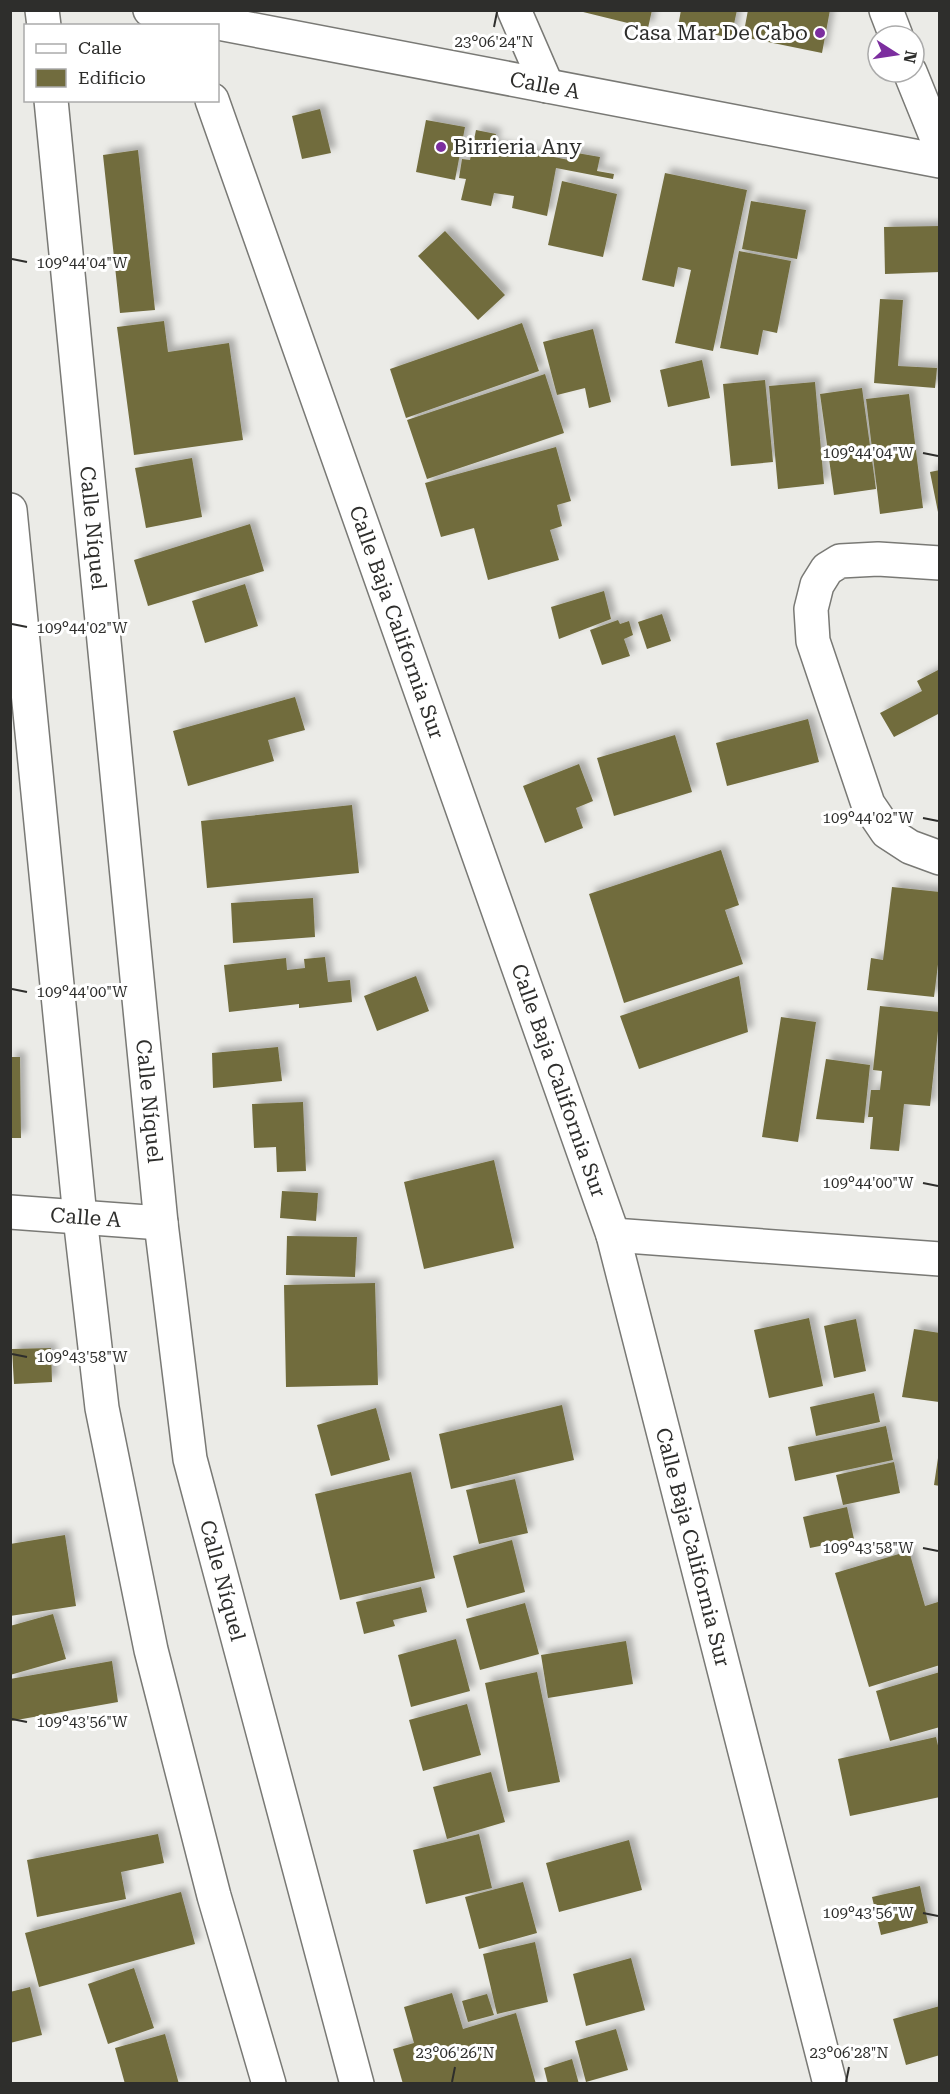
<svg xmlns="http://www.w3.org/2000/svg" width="950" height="2094" viewBox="0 0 950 2094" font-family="'Roboto Serif',serif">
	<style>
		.building { fill: #716c3e; filter: url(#shadow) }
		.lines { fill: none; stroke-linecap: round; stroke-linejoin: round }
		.minor-casing { stroke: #797975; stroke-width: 36 }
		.minor { stroke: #fff; stroke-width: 33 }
		.ticks { fill: none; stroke: #2e2e2c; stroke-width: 2 }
		.poi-dot { fill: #7c2e9f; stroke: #fff; stroke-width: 2 }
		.labels { text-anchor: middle; stroke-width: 6; stroke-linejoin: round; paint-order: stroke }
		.poi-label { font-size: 21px; fill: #2e2e2c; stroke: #fff; text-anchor: end }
		.street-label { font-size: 21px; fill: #2e2e2c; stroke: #fff }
		.ticks-label { font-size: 15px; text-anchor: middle; fill: #2e2e2c; stroke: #fff; stroke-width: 6; stroke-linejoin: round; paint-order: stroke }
	</style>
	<defs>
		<filter id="shadow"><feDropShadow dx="5.5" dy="-5.5" stdDeviation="3" flood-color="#0004"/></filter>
	</defs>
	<rect width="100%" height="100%" fill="#ebebe7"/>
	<path class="building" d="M 575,10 L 652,10 L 648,28 Z
		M 681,10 L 737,10 L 731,38 L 678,27 Z
		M 748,10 L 830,10 L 822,53 L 743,37 Z
		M 320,109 L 331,153 L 302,159 L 292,116 Z
		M 426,120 L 465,127 L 455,180 L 416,172 Z
		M 476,130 L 496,134 L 493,145 L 569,160 L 571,152 L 600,157 L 597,171 L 614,174 L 613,179 L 556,168 L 547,216 L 512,208 L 514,196 L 494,193 L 491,206 L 461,200 L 466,179 L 459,178 L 462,159 L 470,160 Z
		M 138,150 L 155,310 L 120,313 L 103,155 Z
		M 665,173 L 747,190 L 713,351 L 675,343 L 691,270 L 678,267 L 674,287 L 642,280 Z
		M 562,181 L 617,194 L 603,257 L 548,245 Z
		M 751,201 L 806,210 L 797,259 L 742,249 Z
		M 940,226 L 940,272 L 885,274 L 884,227 Z
		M 445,231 L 505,295 L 478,320 L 418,256 Z
		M 739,251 L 791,261 L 777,333 L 763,330 L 758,355 L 720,348 Z
		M 880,299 L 903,300 L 898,366 L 937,368 L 935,388 L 874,383 Z
		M 164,321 L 168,352 L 229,343 L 243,440 L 134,455 L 117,327 Z
		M 522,323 L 539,371 L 406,418 L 390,369 Z
		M 593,329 L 611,402 L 589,408 L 585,388 L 557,395 L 543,342 Z
		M 702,360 L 710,398 L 668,407 L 660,370 Z
		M 545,374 L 564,433 L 427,479 L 407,420 Z
		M 765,380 L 773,462 L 731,466 L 723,384 Z
		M 815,382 L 824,484 L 778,489 L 769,386 Z
		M 862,388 L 876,489 L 834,495 L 820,394 Z
		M 909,394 L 923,508 L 880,514 L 866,399 Z
		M 556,447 L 571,501 L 557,505 L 562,526 L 550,530 L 559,560 L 488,580 L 474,528 L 441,537 L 425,483 Z
		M 192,458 L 202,517 L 146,528 L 135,468 Z
		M 940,470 L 940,512 L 938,512 L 930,472 Z
		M 250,524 L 264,571 L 148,606 L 134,560 Z
		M 245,584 L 258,626 L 205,643 L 192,601 Z
		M 604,591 L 611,619 L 559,639 L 551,607 Z
		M 662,614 L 671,641 L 647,649 L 638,622 Z
		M 618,620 L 620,624 L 629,621 L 633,635 L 624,639 L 630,656 L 602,665 L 590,630 Z
		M 940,669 L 940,713 L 894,737 L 880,713 L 922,691 L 917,681 Z
		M 295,697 L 305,730 L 268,740 L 274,761 L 188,786 L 173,731 Z
		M 808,719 L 819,762 L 727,786 L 716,743 Z
		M 675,735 L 692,792 L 614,816 L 597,758 Z
		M 579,764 L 593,801 L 576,808 L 583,828 L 545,843 L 523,786 Z
		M 352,805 L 359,873 L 207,888 L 201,821 Z
		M 721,850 L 739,905 L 725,910 L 743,964 L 624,1003 L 589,894 Z
		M 892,887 L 940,892 L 940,948 L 934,997 L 867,990 L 871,958 L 883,960 Z
		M 313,898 L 315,937 L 233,943 L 231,903 Z
		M 325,957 L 328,982 L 350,980 L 352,1002 L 299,1008 L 299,1004 L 229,1012 L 224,965 L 286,958 L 287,970 L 305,968 L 304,959 Z
		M 416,976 L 429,1011 L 377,1031 L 364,996 Z
		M 739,976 L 748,1032 L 639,1069 L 620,1016 Z
		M 880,1006 L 940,1012 L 930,1106 L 904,1104 L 899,1151 L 870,1149 L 873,1117 L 868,1117 L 871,1090 L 880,1090 L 882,1071 L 873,1070 Z
		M 781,1017 L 816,1022 L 798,1142 L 762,1137 Z
		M 278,1047 L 282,1081 L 213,1088 L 212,1053 Z
		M 10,1057 L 20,1057 L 21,1138 L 10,1138 Z
		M 826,1059 L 870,1065 L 864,1123 L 816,1119 Z
		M 303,1102 L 306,1171 L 277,1172 L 276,1147 L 254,1148 L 252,1104 Z
		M 494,1160 L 514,1248 L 424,1269 L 404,1182 Z
		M 282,1191 L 318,1193 L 316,1221 L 280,1218 Z
		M 287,1236 L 357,1237 L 355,1277 L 286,1275 Z
		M 375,1283 L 378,1385 L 286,1387 L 284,1285 Z
		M 809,1318 L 823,1386 L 769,1398 L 754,1330 Z
		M 856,1319 L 866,1371 L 834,1378 L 824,1326 Z
		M 914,1329 L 940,1333 L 939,1402 L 902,1397 Z
		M 51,1348 L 52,1382 L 14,1384 L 12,1349 Z
		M 874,1393 L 880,1422 L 816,1436 L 810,1407 Z
		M 562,1405 L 574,1460 L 451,1489 L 439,1434 Z
		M 376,1408 L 390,1460 L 331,1476 L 317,1425 Z
		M 886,1426 L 893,1460 L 795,1481 L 788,1447 Z
		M 938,1458 L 940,1458 L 940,1486 L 934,1485 Z
		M 894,1462 L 900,1493 L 843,1505 L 836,1475 Z
		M 411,1472 L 435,1578 L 340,1600 L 315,1494 Z
		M 515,1479 L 528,1533 L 479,1544 L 466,1490 Z
		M 847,1507 L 854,1539 L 810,1548 L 803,1517 Z
		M 65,1535 L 76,1606 L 10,1616 L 10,1544 Z
		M 512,1540 L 525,1592 L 467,1608 L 453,1556 Z
		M 909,1551 L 925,1606 L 938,1602 L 940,1607 L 940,1665 L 869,1687 L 835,1573 Z
		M 421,1587 L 427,1612 L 393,1620 L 395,1626 L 364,1634 L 356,1602 Z
		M 525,1603 L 539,1654 L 480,1670 L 466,1619 Z
		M 53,1614 L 66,1659 L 10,1675 L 10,1626 Z
		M 456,1639 L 470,1691 L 411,1707 L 398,1655 Z
		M 626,1641 L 633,1684 L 548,1698 L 541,1655 Z
		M 112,1661 L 118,1702 L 11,1721 L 10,1679 Z
		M 537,1672 L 560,1782 L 508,1792 L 485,1683 Z
		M 940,1672 L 940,1727 L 890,1741 L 876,1691 Z
		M 467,1704 L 481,1755 L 423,1771 L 409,1720 Z
		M 936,1737 L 940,1754 L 940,1797 L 850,1816 L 838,1759 Z
		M 491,1772 L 505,1822 L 447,1839 L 433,1787 Z
		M 158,1834 L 164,1863 L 121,1872 L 126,1899 L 37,1917 L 27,1860 Z
		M 479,1834 L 492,1888 L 426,1904 L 413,1850 Z
		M 629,1840 L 642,1890 L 559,1912 L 546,1863 Z
		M 523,1882 L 537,1933 L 479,1949 L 465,1897 Z
		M 920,1886 L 928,1923 L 881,1935 L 872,1897 Z
		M 181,1892 L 195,1944 L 39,1987 L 25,1933 Z
		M 535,1942 L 548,2002 L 497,2014 L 483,1954 Z
		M 631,1958 L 645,2010 L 586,2026 L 573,1974 Z
		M 134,1968 L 154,2028 L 108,2044 L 88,1984 Z
		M 30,1987 L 42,2035 L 10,2043 L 10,1992 Z
		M 452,1993 L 463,2029 L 516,2013 L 536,2084 L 403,2084 L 393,2049 L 414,2043 L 404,2007 Z
		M 487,1994 L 494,2015 L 468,2022 L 462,2001 Z
		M 940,2006 L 940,2055 L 906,2065 L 893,2019 Z
		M 616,2029 L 628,2070 L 586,2082 L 575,2041 Z
		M 165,2034 L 179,2084 L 125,2084 L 115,2048 Z
		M 572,2059 L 579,2084 L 548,2084 L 544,2068 Z"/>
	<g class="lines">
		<g class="minor-casing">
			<g id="minor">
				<path d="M 42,10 L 44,26"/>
				<path id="s1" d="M 150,10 L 940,161"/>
				<path d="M 514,10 L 547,86"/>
				<path d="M 886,10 L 896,36"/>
				<path d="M 910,72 L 940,146"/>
				<path id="s2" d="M 51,100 L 161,1223 L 190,1459 L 357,2084"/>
				<path id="s3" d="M 212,100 L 613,1235 L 830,2084"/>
				<path d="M 10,510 L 80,1217 L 102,1408 L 151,1650 L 214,1896 L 269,2084"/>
				<path d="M 940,563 L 878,559 L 840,561 L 827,569 L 817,585 L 811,609 L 813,641 L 868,804 L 887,832 L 910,847 L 940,858"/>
				<path id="s4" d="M 10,1212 L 161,1223"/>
				<path d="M 613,1235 L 940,1259"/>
			</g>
		</g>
		<use href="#minor" class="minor"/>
	</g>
	<path class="ticks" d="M 494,27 L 497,12M 12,259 L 27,262M 923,453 L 938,456M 12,624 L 27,627M 923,818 L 938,821M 12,989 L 27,992M 923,1183 L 938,1186M 12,1354 L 27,1357M 923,1548 L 938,1551M 12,1719 L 27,1722M 923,1913 L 938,1916M 452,2082 L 455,2067M 846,2082 L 849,2067"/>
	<g class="poi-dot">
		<circle cx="820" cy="33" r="6"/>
		<circle cx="441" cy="147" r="6"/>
	</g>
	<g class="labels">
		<g class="poi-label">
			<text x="808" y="40">Casa Mar De Cabo</text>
			<text x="453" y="154" text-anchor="start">Birrieria Any</text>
		</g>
		<g class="street-label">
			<text dy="7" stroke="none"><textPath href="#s1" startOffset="402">Calle A</textPath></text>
			<text dy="7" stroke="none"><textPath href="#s2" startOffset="430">Calle Níquel</textPath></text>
			<text dy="7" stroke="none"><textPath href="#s3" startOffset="554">Calle Baja California Sur</textPath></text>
			<text dy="7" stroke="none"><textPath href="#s3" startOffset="1040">Calle Baja California Sur</textPath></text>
			<text dy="7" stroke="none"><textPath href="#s2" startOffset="1006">Calle Níquel</textPath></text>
			<text dy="7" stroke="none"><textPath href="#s4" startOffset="76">Calle A</textPath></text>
			<text dy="7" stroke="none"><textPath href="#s3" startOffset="1526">Calle Baja California Sur</textPath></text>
			<text dy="7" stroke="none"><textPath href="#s2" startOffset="1492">Calle Níquel</textPath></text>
		</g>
	</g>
	<g class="ticks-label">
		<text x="494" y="47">23°06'24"N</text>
		<text x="82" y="268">109°44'04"W</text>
		<text x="868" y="458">109°44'04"W</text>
		<text x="82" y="633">109°44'02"W</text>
		<text x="868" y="823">109°44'02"W</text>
		<text x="82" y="997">109°44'00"W</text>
		<text x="868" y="1188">109°44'00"W</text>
		<text x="82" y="1362">109°43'58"W</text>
		<text x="868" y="1553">109°43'58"W</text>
		<text x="82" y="1727">109°43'56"W</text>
		<text x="868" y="1918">109°43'56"W</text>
		<text x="455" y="2058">23°06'26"N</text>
		<text x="849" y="2058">23°06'28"N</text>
	</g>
	<rect width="950" height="2094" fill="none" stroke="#2e2e2c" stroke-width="24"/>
	<rect x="24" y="24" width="195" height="78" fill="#ffffff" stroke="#ababab" stroke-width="1.5"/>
	<rect x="36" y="44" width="30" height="9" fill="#ffffff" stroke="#ababab" stroke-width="1.5"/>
	<text x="78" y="54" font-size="18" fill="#2e2e2c">Calle</text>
	<rect x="36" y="69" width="30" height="18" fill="#716c3e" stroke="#ababab" stroke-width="1.5"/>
	<text x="78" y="84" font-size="18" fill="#2e2e2c">Edificio</text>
	<g transform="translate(896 54) rotate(102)"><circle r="28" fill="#ffffff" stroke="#ababab" stroke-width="1.5"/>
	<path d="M0-4.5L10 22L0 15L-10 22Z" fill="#7c2e9f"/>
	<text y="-9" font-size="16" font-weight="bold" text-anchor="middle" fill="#2e2e2c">N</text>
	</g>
</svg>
